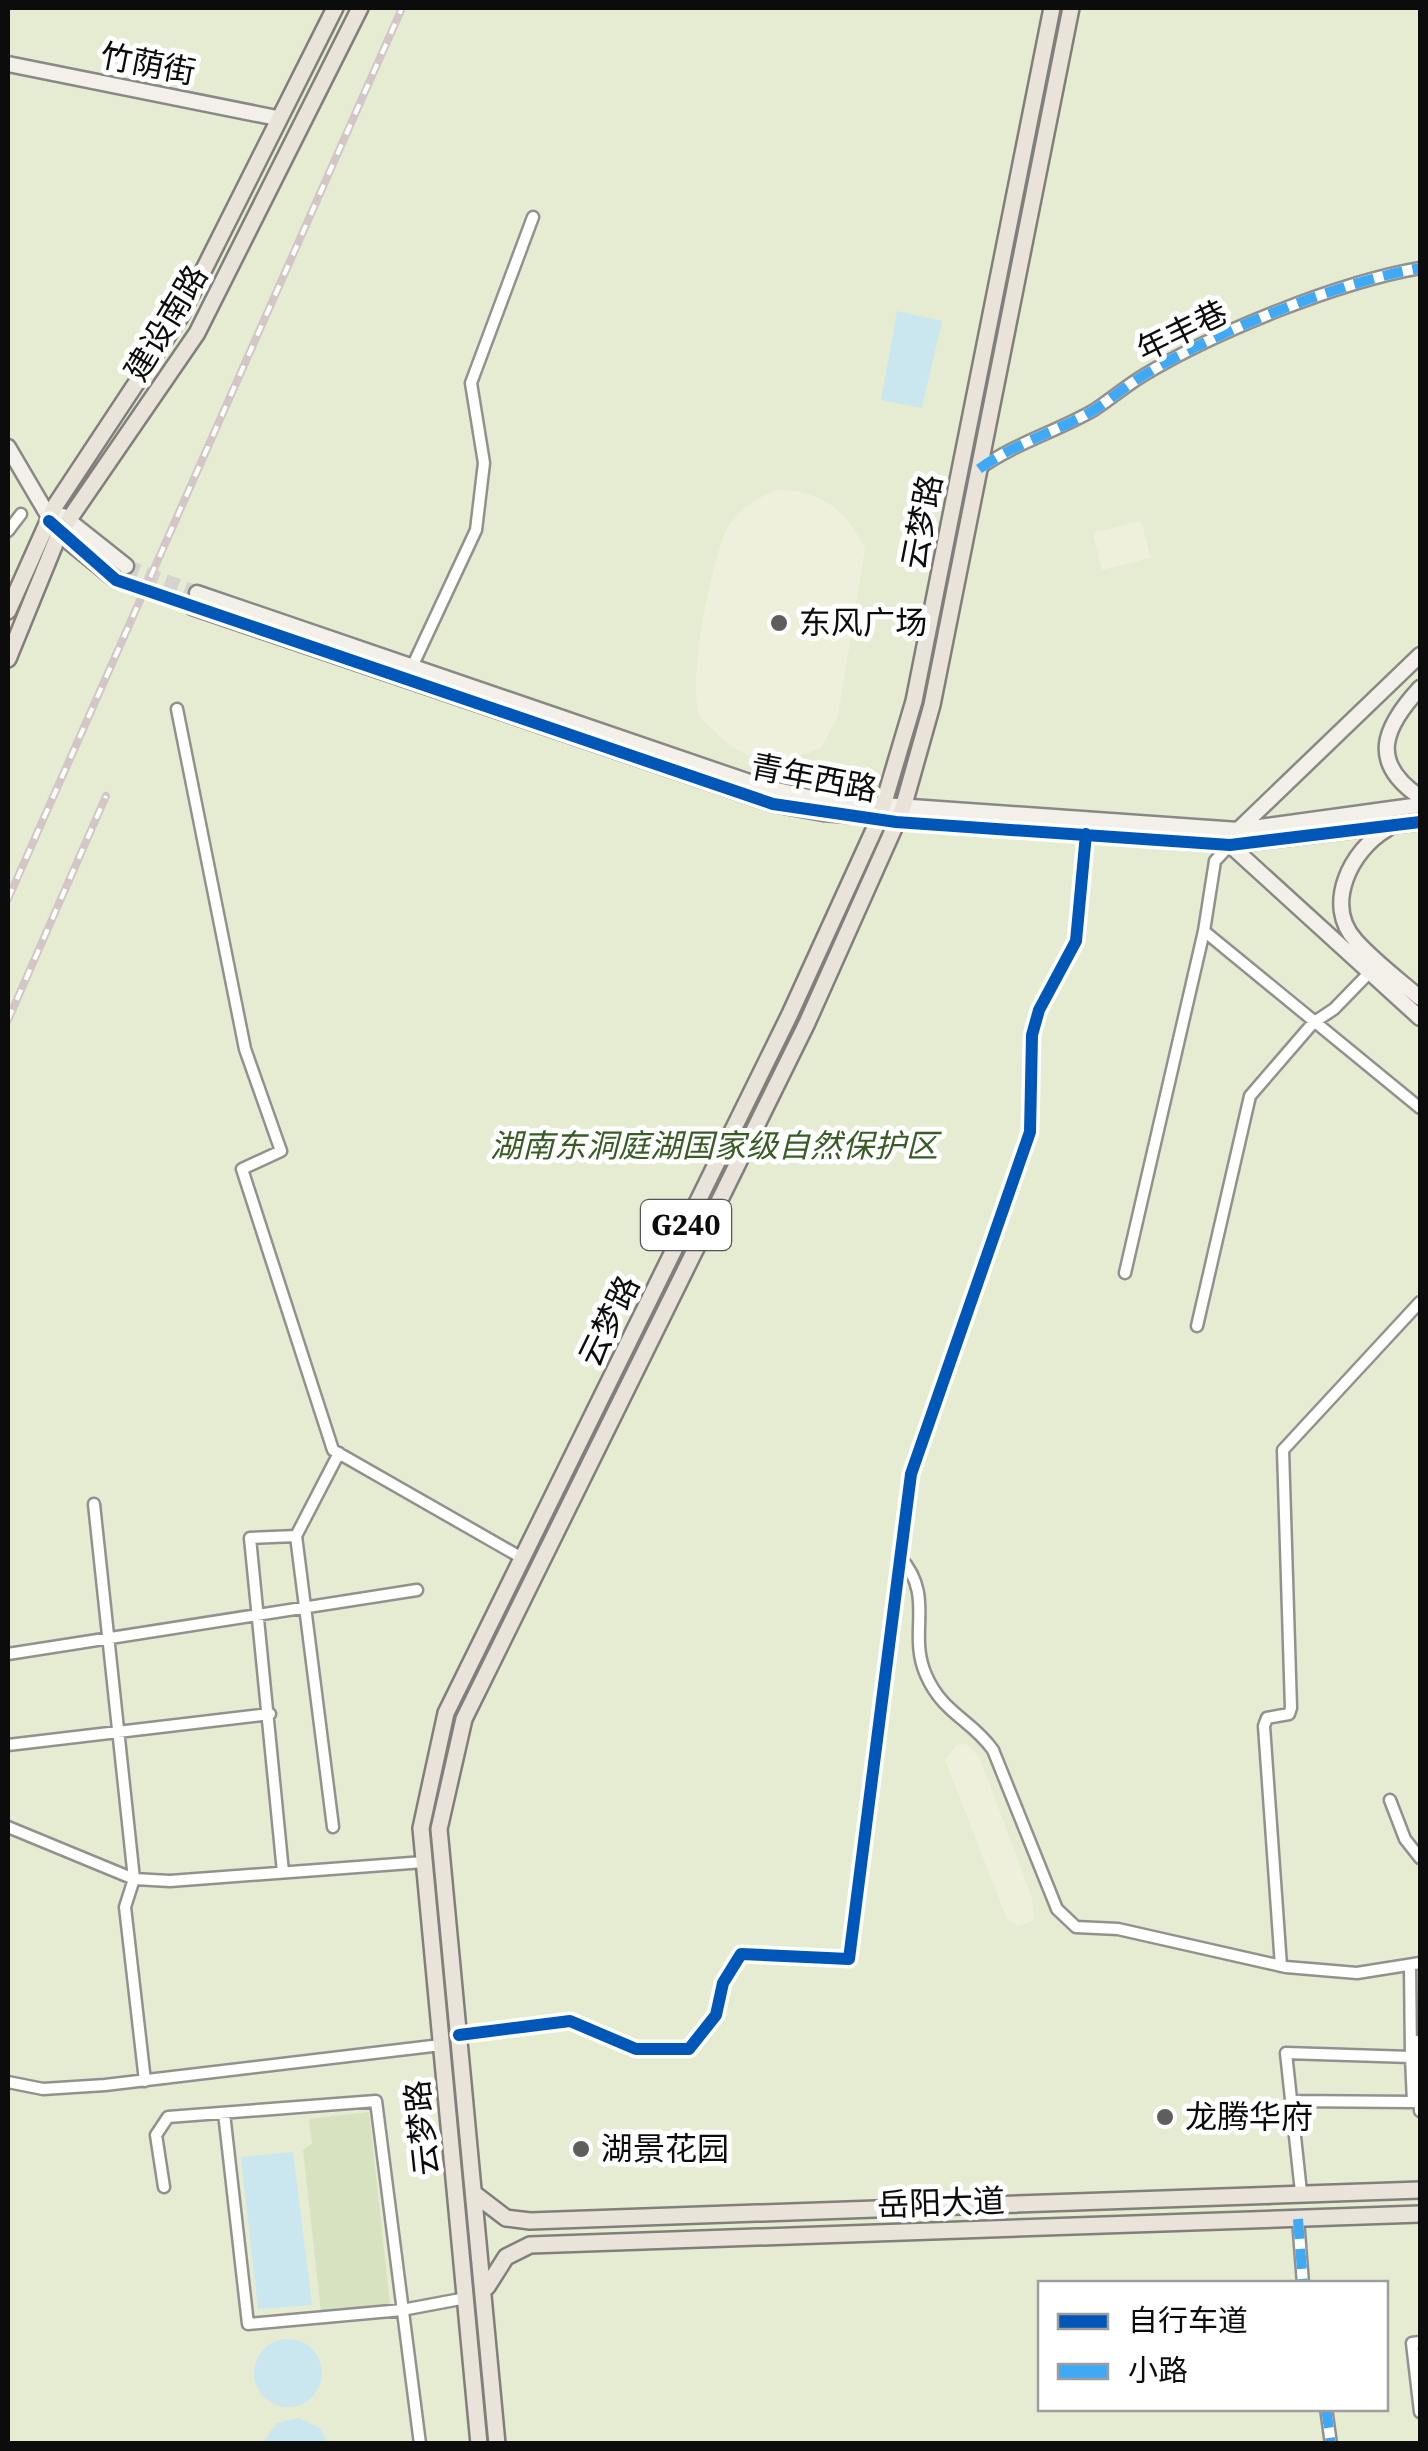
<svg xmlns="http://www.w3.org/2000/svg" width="1428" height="2451" viewBox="0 0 1428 2451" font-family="'Source Serif 4','Noto Sans SC',serif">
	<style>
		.green { fill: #e5ecd2; fill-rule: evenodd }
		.forest { fill: #d7e2c1 }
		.pitch { fill: #eef0dc }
		.water { fill: #cae7ef }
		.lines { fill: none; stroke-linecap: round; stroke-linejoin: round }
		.secondary-tunnel { stroke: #d5d3ce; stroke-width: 14; stroke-dasharray: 14 7; stroke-linecap: butt }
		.minor-casing { stroke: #93918f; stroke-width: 15 }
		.secondary-casing { stroke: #898885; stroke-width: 19 }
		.primary-casing { stroke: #807f7c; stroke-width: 20 }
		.minor { stroke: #fefefd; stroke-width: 10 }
		.secondary { stroke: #f3f0e9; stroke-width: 14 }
		.primary { stroke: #e9e3da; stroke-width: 15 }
		.rail-casing { stroke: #d4c6c7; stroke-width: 8 }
		.rail { stroke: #fff; stroke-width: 4; stroke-dasharray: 11; stroke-linecap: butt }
		.quiet { stroke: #3fa9f5; stroke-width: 10; stroke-dasharray: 20 10; stroke-linecap: butt }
		.cycleway-casing { stroke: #fff; stroke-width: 19 }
		.cycleway { stroke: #0057b8; stroke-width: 12 }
		.poi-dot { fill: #5f5e5c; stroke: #fff; stroke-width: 4 }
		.labels { text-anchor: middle; stroke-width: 10; stroke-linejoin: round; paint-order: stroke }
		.shield { fill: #fff; stroke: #555; stroke-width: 2.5 }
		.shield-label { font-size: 30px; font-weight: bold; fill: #0c0c0c }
		.street-label { font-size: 32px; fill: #0c0c0c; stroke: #fff }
		.poi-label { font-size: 32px; fill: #0c0c0c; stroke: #fff; text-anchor: start }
		.park-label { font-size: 32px; font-style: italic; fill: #375c24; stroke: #fff }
	</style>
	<rect width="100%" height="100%" fill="#f9f6f0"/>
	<path class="green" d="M 8,8 L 1420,8 L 1420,2443 L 8,2444 ZM 1040,2284 L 1386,2284 L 1386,2408 L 1040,2408 Z"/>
	<path class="forest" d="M 369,2112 L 390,2304 L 321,2312 L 303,2150 L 312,2144 L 309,2119 Z"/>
	<path class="pitch" d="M 776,490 C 821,490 844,508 865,548 L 838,716 L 821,748 C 782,765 747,765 716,733 C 712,728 703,722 700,716 C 686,688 712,555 728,527 C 739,508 756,499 776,490 Z
		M 1141,521 L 1151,558 L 1102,570 L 1093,533 Z
		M 967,1744 L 980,1759 L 1032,1898 L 1034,1920 L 1018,1926 L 1007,1919 L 945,1760 L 956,1745 Z"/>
	<path class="water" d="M 897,311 L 942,321 L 922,408 L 881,400 Z
		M 293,2152 L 312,2305 L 258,2309 L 241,2157 Z
		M254 2373a34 34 0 1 1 68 0a34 34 0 1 1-68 0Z
		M 299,2418 L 320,2428 L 328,2443 L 262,2443 L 277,2423 Z"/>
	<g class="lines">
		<path class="secondary-tunnel" d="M 126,566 L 197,593
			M 116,580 L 192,607"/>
		<g class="minor-casing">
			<path id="minor" d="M 979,469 C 1015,443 1056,432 1094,410 C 1111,399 1127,385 1144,375 C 1215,332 1339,282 1420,268
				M 8,531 L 21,514
				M 412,667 L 476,530 L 484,463 L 471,383 L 533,217
				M 177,709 L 245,1049 L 281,1151 L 242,1169 L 333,1450 L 522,1558
				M 1204,931 L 1420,1108
				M 1125,1273 L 1204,931 L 1215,861 L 1230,845
				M 1197,1326 L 1250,1096 L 1313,1023 L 1334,1009 L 1369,973
				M 94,1504 L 134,1879 L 125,1907 L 145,2081
				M 296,1536 L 333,1827
				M 900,1557 C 936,1597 907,1632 926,1675 C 943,1714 971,1719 993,1750 L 1057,1909 L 1076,1927 L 1118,1929 L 1286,1967 L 1357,1973 L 1420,1963
				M 8,1654 L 417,1590
				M 8,1745 L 270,1714
				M 1390,1800 L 1405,1839 L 1420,1858
				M 8,1827 L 134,1879 L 170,1881 L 424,1862
				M 283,1872 L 250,1538 L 296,1536 L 339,1453
				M 1281,1966 L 1264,1726 L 1267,1718 L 1289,1714 L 1291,1708 L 1283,1450 L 1420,1302
				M 459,2035 L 570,2021 L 636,2049 L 689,2049 L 716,2015 L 723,1983 L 741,1954 L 849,1959 L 911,1474 L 1030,1132 L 1032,1035 L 1039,1010 L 1076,941 L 1086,834
				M 1417,2041 L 1420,2111
				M 8,2082 L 43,2089 L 105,2085 L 441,2045
				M 1292,2101 L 1413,2102 L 1411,2057
				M 224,2113 L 248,2324 L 402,2310 L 466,2298
				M 164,2187 L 156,2135 L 168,2117 L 376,2101 L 420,2444
				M 1301,2192 L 1286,2053 L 1411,2057 L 1410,1965
				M 1298,2219 L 1303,2284
				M 1420,2342 L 1412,2343 L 1420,2412
				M 1326,2408 L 1331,2444"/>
		</g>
		<g class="secondary-casing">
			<path id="secondary" d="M 8,64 L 277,118
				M 8,447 L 59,534 L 116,580
				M 63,516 L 126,566
				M 197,593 L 764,787 L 826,801 L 1238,830 L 1420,805
				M 192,607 L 773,804 L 823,813 L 1230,845 L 1420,822
				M 1420,688 C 1384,727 1368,762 1420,797
				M 1387,829 C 1351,850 1323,905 1356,941 C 1375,962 1399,980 1420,998
				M 1238,830 L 1420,655
				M 1230,845 L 1420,1018"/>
		</g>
		<g class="primary-casing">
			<path id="primary" d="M 8,611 L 55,506 L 180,317 L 335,8
				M 8,659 L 59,534 L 197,333 L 360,8
				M 476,2195 L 506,2218 L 530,2221 L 1420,2190
				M 487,2287 L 506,2257 L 530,2245 L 1420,2214
				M 479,2444 L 421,1828 L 446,1713 L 789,1016 L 879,819 L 914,701 L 1052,8
				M 497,2444 L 439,1829 L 464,1719 L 807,1023 L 903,808 L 932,705 L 1071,8"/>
		</g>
		<use href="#minor" class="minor"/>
		<use href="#secondary" class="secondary"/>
		<use href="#primary" class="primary"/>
		<g class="rail-casing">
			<path id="rail" d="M 8,899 L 402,8
				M 8,1020 L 106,796"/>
		</g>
		<use href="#rail" class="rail"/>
		<path class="quiet" d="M 979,469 C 1015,443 1056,432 1094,410 C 1111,399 1127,385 1144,375 C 1215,332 1339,282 1420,268
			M 1298,2219 L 1303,2284
			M 1326,2408 L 1331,2444"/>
		<g class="cycleway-casing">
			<path id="cycleway" d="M 49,521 L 116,580 L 773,804 L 896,822 L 1230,845 L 1420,822
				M 459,2035 L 570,2021 L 636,2049 L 689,2049 L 716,2015 L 723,1983 L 741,1954 L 849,1959 L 911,1474 L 1030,1132 L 1032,1035 L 1039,1010 L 1076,941 L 1086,834"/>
		</g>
		<use href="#cycleway" class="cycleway"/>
	</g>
	<g class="poi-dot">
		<circle cx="779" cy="623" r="10"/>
		<circle cx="1165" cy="2117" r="10"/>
		<circle cx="581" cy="2149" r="10"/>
	</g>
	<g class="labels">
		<rect class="shield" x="641" y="1200" width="90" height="50" rx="8"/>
		<g class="shield-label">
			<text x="686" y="1235">G240</text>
		</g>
		<g class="street-label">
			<text transform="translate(148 64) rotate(11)" y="11">竹荫街</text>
			<text transform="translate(166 323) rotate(-59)" y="11">建设南路</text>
			<text transform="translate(1182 331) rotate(-26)" y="11">年丰巷</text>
			<text transform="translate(922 522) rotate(-79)" y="11">云梦路</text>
			<text transform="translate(814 778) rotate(11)" y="11">青年西路</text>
			<text transform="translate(609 1321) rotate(-64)" y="11">云梦路</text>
			<text transform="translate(422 2128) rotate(-96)" y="11">云梦路</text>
			<text transform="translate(941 2203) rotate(-2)" y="11">岳阳大道</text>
		</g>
		<g class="poi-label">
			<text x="799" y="634">东风广场</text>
			<text x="1185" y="2128">龙腾华府</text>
			<text x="601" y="2160">湖景花园</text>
		</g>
		<g class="park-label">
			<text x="714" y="1157">湖南东洞庭湖国家级自然保护区</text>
		</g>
	</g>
	<rect width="1428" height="2451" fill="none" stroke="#0c0c0c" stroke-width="20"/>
	<rect x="1038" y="2281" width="350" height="130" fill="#ffffff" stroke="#9e9e9e" stroke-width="2.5"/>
	<rect x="1058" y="2314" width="50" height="15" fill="#0057b8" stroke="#9e9e9e" stroke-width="2.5"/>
	<text x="1128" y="2331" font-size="30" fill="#0c0c0c">自行车道</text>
	<rect x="1058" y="2364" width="50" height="15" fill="#3fa9f5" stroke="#9e9e9e" stroke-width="2.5"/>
	<text x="1128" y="2381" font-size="30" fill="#0c0c0c">小路</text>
</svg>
